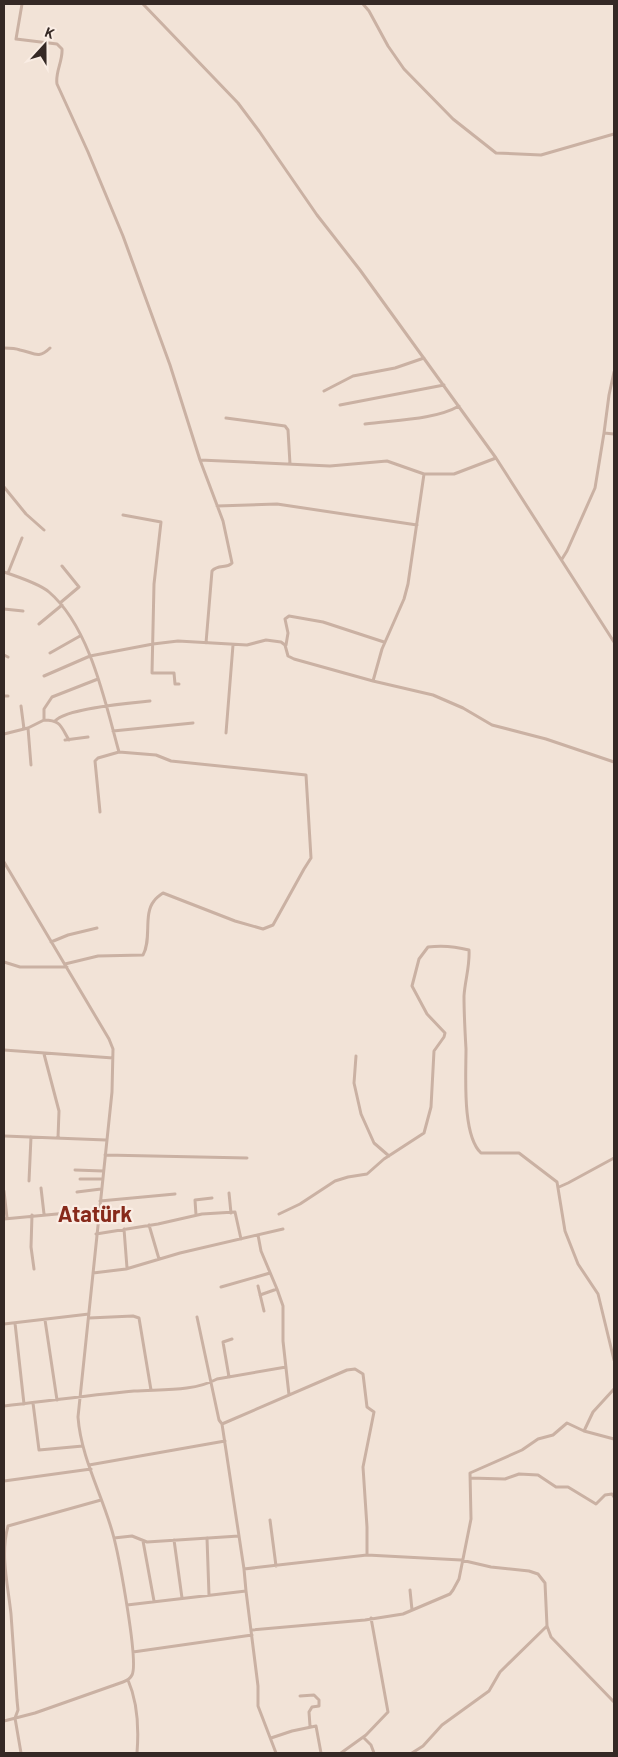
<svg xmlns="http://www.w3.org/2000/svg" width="618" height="1757" viewBox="0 0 618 1757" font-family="Barlow,sans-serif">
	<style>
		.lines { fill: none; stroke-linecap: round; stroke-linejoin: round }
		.minor { stroke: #cab1a3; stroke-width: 3 }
		.labels { text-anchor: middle; stroke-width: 4.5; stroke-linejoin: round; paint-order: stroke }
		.district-label { font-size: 22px; font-weight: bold; fill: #872a1b; stroke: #faede4 }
	</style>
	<rect width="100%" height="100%" fill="#f2e3d7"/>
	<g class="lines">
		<path class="minor" d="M 22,4 L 16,39 L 57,44 L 62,49 C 63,61 55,72 57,84 L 88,152 L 123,236 L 170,365 L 200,460 L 223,521 L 232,563 C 227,569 218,564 212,571 L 206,643
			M 143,4 L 238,103 L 259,131 L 317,215 L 360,270 L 496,458 L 614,642
			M 363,4 L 369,11 L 388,46 L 404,69 L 453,119 L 496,153 L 541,155 L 614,134
			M 4,348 C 9,348 15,348 20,350 C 33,352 38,360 50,348
			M 324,391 L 353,376 L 395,368 L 424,358
			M 340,405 L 444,385
			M 226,418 L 285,426 L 288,430 L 290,464
			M 365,424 C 393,420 435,420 459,406
			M 604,433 L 609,395 L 614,372
			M 200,460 L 330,466 L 387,461 L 424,474
			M 4,487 L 26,514 L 44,530
			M 217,506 L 277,504 L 417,525
			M 123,515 L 161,522 L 154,584 L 152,673 L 174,673 L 175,684 L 179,684
			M 562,559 L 567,551 L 595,488 L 604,433 L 614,434
			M 4,572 C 16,576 40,584 49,592 C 90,627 105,702 119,752 L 156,755 L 171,761 L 306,775 L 311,858 L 304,869 L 273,925 L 263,929 L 235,921 L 163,893 C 160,895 156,898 154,901 C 143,914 152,940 143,955 L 98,956 L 65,964
			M 8,573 L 22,538
			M 60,603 L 79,587 L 62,566
			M 4,609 L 23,611
			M 39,624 L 62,605
			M 286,645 L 288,633 L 285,619 L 289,616 L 323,622 L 384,642
			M 50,653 L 80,636
			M 4,655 L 8,657
			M 44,676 L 90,656 L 153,644 L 178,641 L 247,645 L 266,640 L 281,642 L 285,645 L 288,656 L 294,659 L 373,681 L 433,695 L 463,708 L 492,725 L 546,739 L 614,762
			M 373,681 L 382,649 L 404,599 L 408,584 L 424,474 L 454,474 L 496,458
			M 4,696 L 8,696
			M 21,706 L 24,729
			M 44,720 C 61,720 61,727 69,740
			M 55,721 C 66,708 131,703 150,701
			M 28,728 L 31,765
			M 113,731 L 193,723
			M 226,733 L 233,645
			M 4,734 L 28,728 L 44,720 L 44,709 L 52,697 L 98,679
			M 65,740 L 88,737
			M 100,812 L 95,761 L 98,758 L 119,752
			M 4,862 L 109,1039 L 113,1049 L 112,1092 L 78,1417 C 81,1459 104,1498 114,1538 C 119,1558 139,1662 132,1675 C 130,1679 126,1681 123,1682 L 35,1713 L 4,1721
			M 51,942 L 68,935 L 97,928
			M 4,962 L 20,967 L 67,967
			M 4,1050 L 113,1058
			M 44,1054 L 59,1111 L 58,1138
			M 356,1056 L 354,1083 L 361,1114 L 374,1143 L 389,1156
			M 4,1136 L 106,1140
			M 105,1155 L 247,1158
			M 75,1170 L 103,1171
			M 80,1179 L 103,1179
			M 29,1181 L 31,1137
			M 559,1187 L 568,1183 L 614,1158
			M 41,1188 L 44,1214
			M 4,1191 L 7,1218
			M 77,1192 L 101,1189
			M 229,1193 L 231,1213
			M 100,1201 L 175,1194
			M 279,1214 L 300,1204 L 335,1181 L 348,1177 L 367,1174 L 384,1159 L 424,1133 L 431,1107 L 434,1051 L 444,1037 L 445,1033 L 427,1014 L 412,986 L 419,959 L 428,947 C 443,945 454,946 469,950 C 470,966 465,980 464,996 C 464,1013 465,1032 466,1049 C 466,1076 462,1135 481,1153 L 519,1153 L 557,1182 L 565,1231 L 578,1264 L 598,1294 L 614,1360
			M 32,1215 L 31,1247 L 34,1269
			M 196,1215 L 195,1200 L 212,1198
			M 4,1219 L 99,1210
			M 149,1225 L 159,1259
			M 124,1229 L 127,1268
			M 96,1234 L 158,1224 L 202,1214 L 235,1212 L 241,1239
			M 258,1235 L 261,1251 L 277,1289 L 283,1306 L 283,1341 L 289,1395
			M 93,1273 L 126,1269 L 180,1253 L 283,1229
			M 258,1286 L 264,1311
			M 221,1287 L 270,1273
			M 260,1295 L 277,1289
			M 197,1317 L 219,1420 L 222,1424
			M 89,1318 L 133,1316 L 139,1318 L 151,1390
			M 45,1320 L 57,1400
			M 15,1323 L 24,1404
			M 4,1324 L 89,1314
			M 229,1377 L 223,1342 L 232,1339
			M 33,1403 L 39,1450 L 83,1446
			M 4,1406 C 47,1401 90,1395 134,1391 C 160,1389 193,1392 217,1379 L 286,1367
			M 584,1431 L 614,1439
			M 89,1465 L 225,1441
			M 470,1478 L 505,1479 L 519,1474 L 538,1475 L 556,1487 L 568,1487 L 596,1504 L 605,1495 L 612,1494 L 614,1497
			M 4,1481 L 91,1469
			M 270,1520 L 276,1566
			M 114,1538 L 132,1536 L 147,1542 L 239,1536
			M 207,1538 L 209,1595
			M 174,1540 L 182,1598
			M 143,1541 L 154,1601
			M 244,1569 L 222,1424 L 347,1370 L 355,1369 L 363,1374 L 367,1407 L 374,1412 L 363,1467 L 367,1527 L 367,1555
			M 410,1590 L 412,1610
			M 246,1591 L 258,1686 L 258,1706 L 276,1753
			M 127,1605 L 246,1591 L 244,1569 L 367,1555 L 461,1560 L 491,1567 L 529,1571 L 538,1574 L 545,1583 L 547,1626 L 551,1637 L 614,1702
			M 252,1630 L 365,1620 L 403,1614 L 450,1594 L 453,1590 L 459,1579 L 471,1519 L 470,1473 L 522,1450 L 538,1439 L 553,1435 L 567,1423 L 584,1431 L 593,1412 L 614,1389
			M 133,1652 L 252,1635
			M 128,1680 C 138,1703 139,1728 137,1753
			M 300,1696 L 314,1695 L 319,1700 L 319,1706 L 312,1707 L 309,1712 L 310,1726
			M 363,1737 L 371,1745 L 374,1753
			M 271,1738 L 292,1731 L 316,1726 L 321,1753
			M 21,1753 L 15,1718 L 18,1710 L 17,1700 C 15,1671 13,1643 11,1614 C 8,1585 0,1555 8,1526 L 101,1500
			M 341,1753 L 366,1735 L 388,1712 L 371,1618
			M 412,1753 L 423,1746 L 442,1725 L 489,1691 L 500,1672 L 547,1626"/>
	</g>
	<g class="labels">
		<g class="district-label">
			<text x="95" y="1222">Atatürk</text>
		</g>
	</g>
	<rect width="618" height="1757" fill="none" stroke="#352925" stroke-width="10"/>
	<g transform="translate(45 45) rotate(21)" stroke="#faede4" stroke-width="4" paint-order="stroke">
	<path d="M0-4L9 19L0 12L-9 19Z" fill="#352925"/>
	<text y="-8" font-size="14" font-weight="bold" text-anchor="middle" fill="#352925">K</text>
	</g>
</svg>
